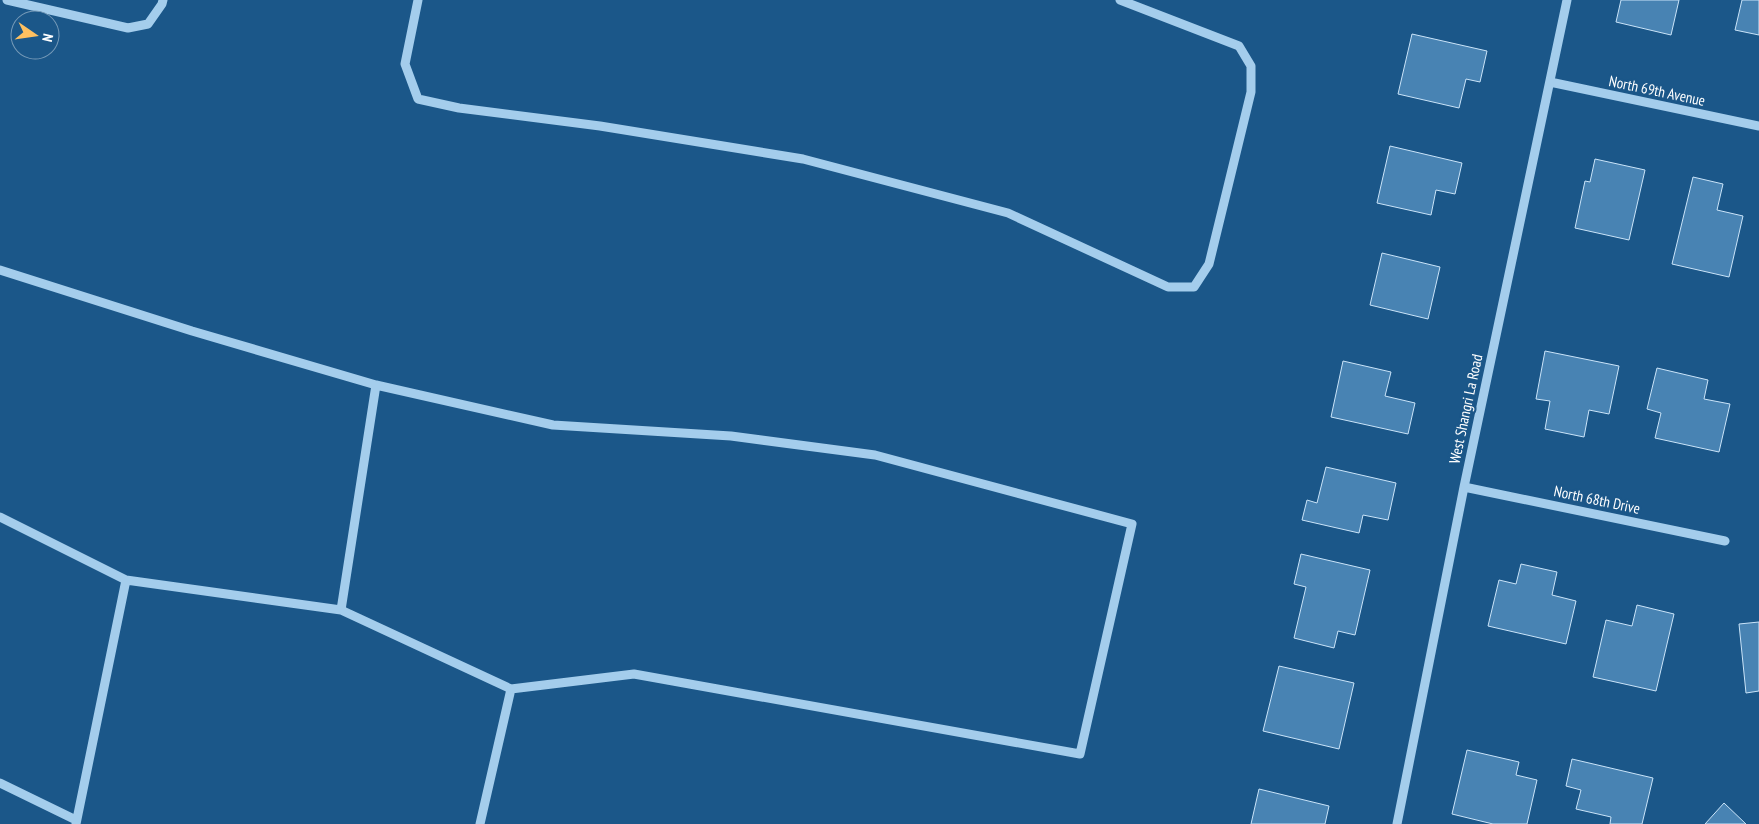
<svg xmlns="http://www.w3.org/2000/svg" width="1759" height="824" viewBox="0 0 1759 824" font-family="'PT Sans Narrow',sans-serif">
	<style>
		.building { fill: #4883b3; stroke: #cae4f9 }
		.lines { fill: none; stroke-linecap: round; stroke-linejoin: round }
		.minor { stroke: #a4cdec; stroke-width: 9 }
		.labels { text-anchor: middle; stroke-width: 4.5; stroke-linejoin: round; paint-order: stroke }
		.street-label { font-size: 15px; fill: #fff; stroke: #1b5789 }
	</style>
	<rect width="100%" height="100%" fill="#1b5789"/>
	<path class="building" d="M 1621,0 L 1679,0 L 1671,35 L 1616,22 Z
		M 1742,0 L 1759,0 L 1759,35 L 1735,30 Z
		M 1412,34 L 1487,51 L 1480,82 L 1466,79 L 1459,108 L 1398,94 Z
		M 1390,146 L 1462,163 L 1455,194 L 1436,190 L 1431,215 L 1377,203 Z
		M 1595,159 L 1645,170 L 1629,240 L 1575,228 L 1585,181 L 1590,182 Z
		M 1693,177 L 1723,184 L 1717,210 L 1743,216 L 1729,277 L 1672,264 Z
		M 1382,253 L 1440,267 L 1428,319 L 1370,305 Z
		M 1545,351 L 1619,366 L 1609,414 L 1589,410 L 1584,437 L 1545,429 L 1550,401 L 1536,399 Z
		M 1343,361 L 1391,372 L 1385,396 L 1415,403 L 1408,434 L 1331,417 Z
		M 1657,368 L 1708,380 L 1704,399 L 1730,404 L 1719,452 L 1655,438 L 1661,413 L 1647,409 Z
		M 1326,467 L 1396,483 L 1388,520 L 1363,515 L 1359,533 L 1302,520 L 1307,500 L 1317,503 Z
		M 1301,554 L 1370,570 L 1355,635 L 1338,631 L 1334,648 L 1294,638 L 1306,587 L 1294,584 Z
		M 1521,564 L 1557,572 L 1552,595 L 1576,601 L 1566,644 L 1488,626 L 1499,580 L 1516,584 Z
		M 1637,605 L 1674,614 L 1656,691 L 1593,677 L 1606,620 L 1632,626 Z
		M 1759,622 L 1759,691 L 1746,693 L 1739,624 Z
		M 1279,666 L 1354,683 L 1339,749 L 1263,731 Z
		M 1467,750 L 1519,762 L 1516,775 L 1537,780 L 1527,824 L 1493,824 L 1452,814 Z
		M 1572,759 L 1653,778 L 1642,824 L 1610,824 L 1611,817 L 1576,809 L 1581,790 L 1566,786 Z
		M 1259,789 L 1329,806 L 1325,824 L 1251,824 Z
		M 1724,803 L 1746,824 L 1705,824 Z"/>
	<g class="lines">
		<path class="minor" d="M 7,0 L 128,28 L 148,24 L 162,4 L 163,0
			M 418,0 L 405,64 L 418,99 L 459,108 L 600,126 L 803,159 L 1008,213 L 1168,287 L 1194,287 L 1209,264 L 1251,92 L 1251,66 L 1239,46 L 1120,0
			M 1550,82 L 1759,126
			M 0,270 L 192,331 L 376,385 L 553,425 L 731,436 L 875,455 L 1132,524 L 1080,754 L 634,674 L 511,689 L 341,610 L 126,580 L 0,517
			M 1464,487 L 1725,541
			M 341,610 L 376,385
			M 0,783 L 76,820
			M 76,824 L 126,580
			M 480,824 L 511,689
			M 1397,824 L 1464,487 L 1567,0"/>
	</g>
	<g class="labels">
		<g class="street-label">
			<text transform="translate(1657 91) rotate(12)" y="5">North 69th Avenue</text>
			<text transform="translate(1466 409) rotate(-78)" y="5">West Shangri La Road</text>
			<text transform="translate(1597 500) rotate(12)" y="5">North 68th Drive</text>
		</g>
	</g>
	<g transform="translate(35 35) rotate(103)"><circle r="24" fill="#1b5789" stroke="#769ab8"/>
	<path d="M0-4L9 19L0 12L-9 19Z" fill="#fec061"/>
	<text y="-8" font-size="14" font-weight="bold" text-anchor="middle" fill="#ffffff">N</text>
	</g>
</svg>
